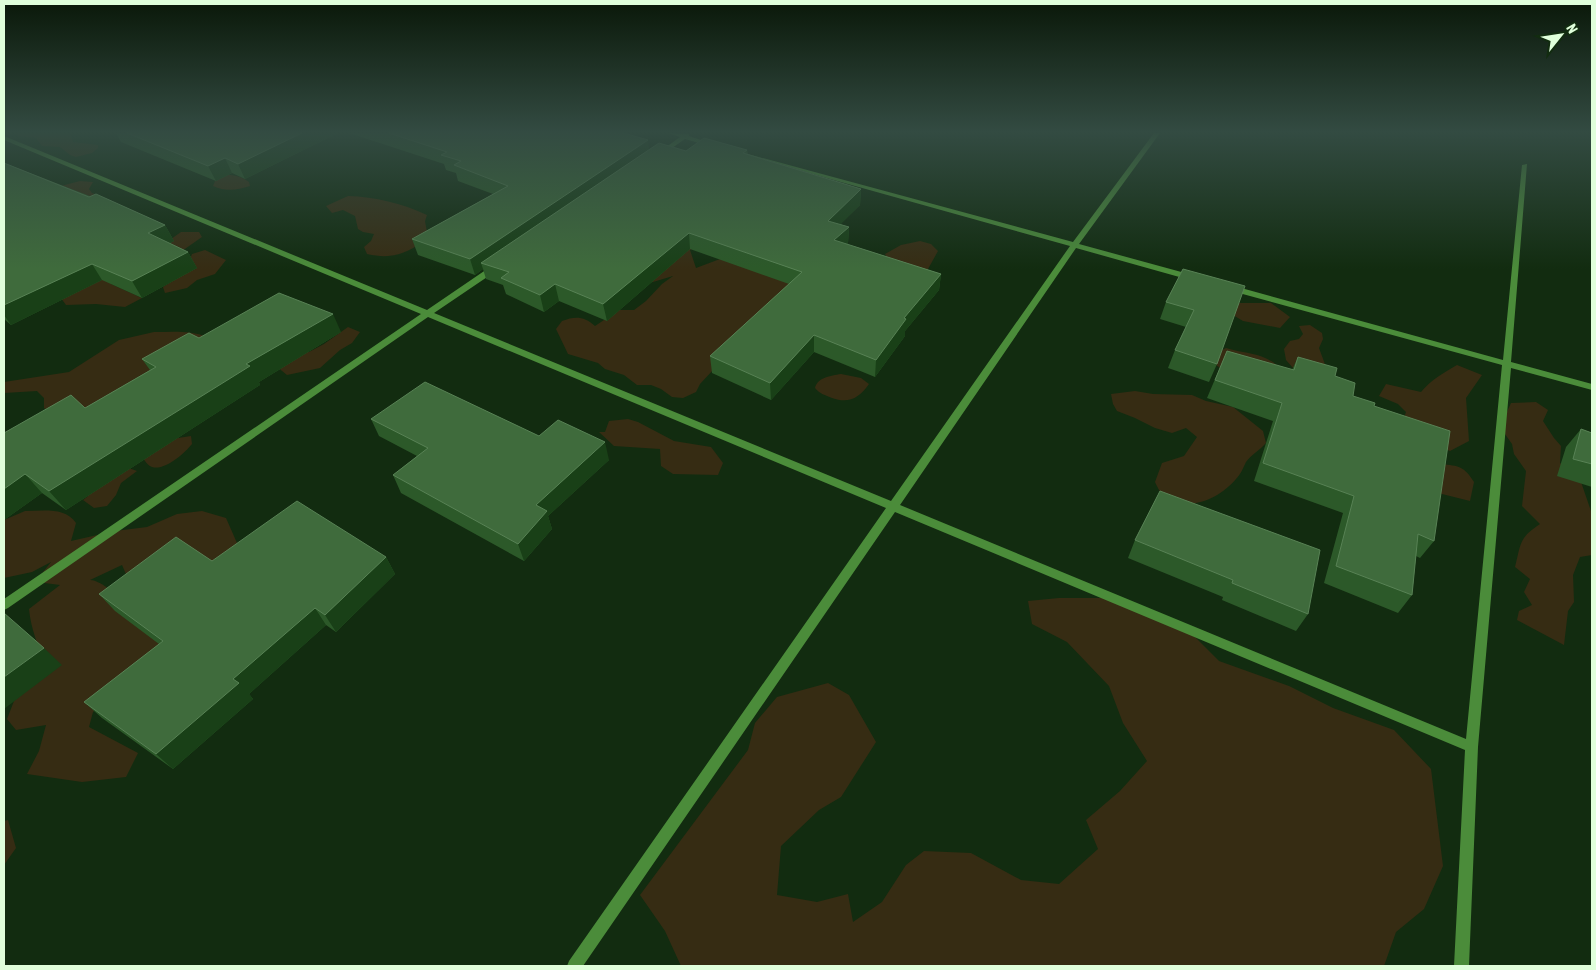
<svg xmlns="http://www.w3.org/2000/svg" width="1596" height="970" viewBox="0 0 1596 970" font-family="'Asap Condensed',sans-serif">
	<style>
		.green { fill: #362c13 }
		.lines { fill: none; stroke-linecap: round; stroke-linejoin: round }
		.street { fill: #4b8c3a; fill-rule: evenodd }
		.wall { fill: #2c5929 }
		.shaded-wall { fill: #194017 }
		.building { fill: #3f6b3c; stroke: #588255 }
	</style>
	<rect width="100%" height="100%" fill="#122c10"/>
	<path class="green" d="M 15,133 L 70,133 L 73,142 L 98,145 L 98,148 L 92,153 L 76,157 L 70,155 L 60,147 L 42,146 L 36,138 L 19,136 Z
		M 228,175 C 236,175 242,177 249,182 L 250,186 C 237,190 226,192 213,186 L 215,181 Z
		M 80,181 L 93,182 L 89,189 L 92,193 L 103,197 L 4,217 L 57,187 Z
		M 348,196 C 376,197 401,203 427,215 L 425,221 L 428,238 C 408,253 393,260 367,254 L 364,247 L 371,241 L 374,234 L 363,232 L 358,229 L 355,216 L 343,210 L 332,213 L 326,206 Z
		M 181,232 L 199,232 L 202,237 L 182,251 L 111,284 L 142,298 L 125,307 L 96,304 L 66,305 L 61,298 L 171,239 Z
		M 920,241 L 931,244 L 938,251 L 928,269 L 922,269 L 889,262 L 885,254 L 901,245 Z
		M 703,242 L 690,250 L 696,268 L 720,259 L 808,268 L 700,384 L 696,392 L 683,398 L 672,397 L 661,389 L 651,385 L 637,385 L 624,375 L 605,369 L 598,363 L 568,354 L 556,329 L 562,321 C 575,316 584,316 595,326 L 619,310 L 634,310 L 646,301 L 662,284 L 673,276 L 653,282 L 631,271 Z
		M 205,250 L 226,260 L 215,274 L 197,280 L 187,288 L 165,293 L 163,287 C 178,278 186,271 192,254 Z
		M 1238,303 L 1271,303 L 1290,317 L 1280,328 L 1243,321 L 1228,312 Z
		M 1310,325 L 1322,333 L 1323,339 L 1319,348 L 1326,367 L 1293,368 L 1286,360 L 1284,349 L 1290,341 L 1299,339 L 1303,334 L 1299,326 Z
		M 348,327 L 360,332 L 352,343 L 340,350 L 320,368 L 287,375 L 276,366 L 297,352 L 309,352 L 324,344 Z
		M 154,332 C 171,332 191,330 207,337 L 130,393 L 59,418 L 44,408 L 44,398 L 37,391 L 4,393 L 4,382 L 69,372 L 119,340 Z
		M 1226,348 C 1249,355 1268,352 1284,373 L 1223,370 L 1216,365 L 1216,353 Z
		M 1457,365 L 1482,375 L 1466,398 L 1469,441 L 1450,451 L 1439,446 L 1403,421 L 1406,412 L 1398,404 L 1379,396 L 1386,384 L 1421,392 C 1431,380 1443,373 1457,365 Z
		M 841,374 L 861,378 L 869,384 C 859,398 849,404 832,398 C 825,395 820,394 815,388 C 818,377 830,376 841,374 Z
		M 1135,391 L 1153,394 L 1192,395 L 1206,401 L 1233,407 L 1263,431 L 1266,443 C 1260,450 1251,455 1246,462 C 1243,468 1241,474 1236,479 C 1219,499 1187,514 1163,495 C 1160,493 1157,486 1155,482 L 1162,463 L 1184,456 L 1197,437 L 1186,428 L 1172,433 L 1155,428 L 1135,418 L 1117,411 L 1113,404 L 1111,394 Z
		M 1536,402 L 1548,410 L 1543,421 L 1554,438 L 1561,446 L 1560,463 L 1580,479 L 1592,514 L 1592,555 L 1580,557 L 1573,575 L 1574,602 L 1568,611 L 1564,645 L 1517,620 L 1519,611 L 1532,605 L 1524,592 L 1530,579 L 1515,567 C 1521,543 1519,538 1540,524 L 1522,506 L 1526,471 L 1514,454 L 1512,444 L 1500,427 L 1511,403 Z
		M 628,419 L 638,422 L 674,441 L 711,447 L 723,463 L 718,475 L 673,474 L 661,466 L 660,449 L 614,446 L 599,432 L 605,432 L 609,421 Z
		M 191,436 L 192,444 C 185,453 165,471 152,467 C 146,465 143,457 140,452 L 165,440 Z
		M 1441,464 C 1459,466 1464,466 1474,482 L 1470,501 L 1438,493 Z
		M 123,466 L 137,471 L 121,483 L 116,495 L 107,506 L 94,508 L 83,500 L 88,496 L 92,477 Z
		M 25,511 C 44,511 65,507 76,523 L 71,541 L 115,531 L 147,527 L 177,514 L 202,511 L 226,518 L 237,543 L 235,563 L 129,581 L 122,565 L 90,580 C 106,579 154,629 168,642 L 93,712 L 89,727 L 138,753 L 126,777 L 82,782 L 27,774 L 39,751 L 46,725 L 16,730 L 7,719 L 14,701 L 43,662 C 38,643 31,630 29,609 L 60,585 L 37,582 L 33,585 L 51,562 L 32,572 L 4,578 L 4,520 Z
		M 1059,598 L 1113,598 L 1187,629 L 1219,661 L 1289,686 L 1333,708 L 1394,730 L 1431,769 L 1443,866 L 1424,909 L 1396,932 L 1384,966 L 681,966 L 665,931 L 640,895 L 748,750 L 755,723 L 777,697 L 828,683 L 849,695 L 876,742 L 841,797 L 819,810 L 781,846 L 777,895 L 817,902 L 848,894 L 853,922 L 882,902 L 906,865 L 924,851 L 971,853 L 1021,880 L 1059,884 L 1098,849 L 1086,820 L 1120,791 L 1147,761 L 1123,723 L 1109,686 L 1067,642 L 1032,624 L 1028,601 Z
		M 8,820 L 16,848 L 4,865 L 4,821 Z"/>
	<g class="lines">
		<path class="street" d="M 668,133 L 689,134 L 689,136 L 716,145 L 713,147 L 685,139 L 662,155 L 658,155 L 658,153 L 680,137 Z
			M 1154,133 L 1160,133 L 1079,244 L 1196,276 L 1197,278 L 1196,280 L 1190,280 L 1076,248 L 900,505 L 1466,739 L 1502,365 L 1228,290 L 1227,288 L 1228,286 L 1234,286 L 1503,360 L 1522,165 L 1527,164 L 1511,362 L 1592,384 L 1592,390 L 1511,368 L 1478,747 L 1469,966 L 1454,966 L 1465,750 L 895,512 L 583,966 L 567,966 L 569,961 L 886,508 L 428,317 L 8,608 L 4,610 L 4,599 L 421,314 L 4,140 L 4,136 L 427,310 L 493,265 L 499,265 L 499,269 L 434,313 L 891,501 L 1070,246 L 733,152 L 733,150 L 1073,242 Z"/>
	</g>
	<path class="wall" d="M 116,133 L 338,133 L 245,179 L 232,173 L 216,181 L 121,142 Z
		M 349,133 L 624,133 L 649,150 L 686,151 L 747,150 L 748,154 L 861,189 L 860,205 L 840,224 L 849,227 L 848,243 L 847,244 L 941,274 L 939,290 L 905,331 L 905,336 L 875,377 L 814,352 L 771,400 L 712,373 L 710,356 L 789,284 L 690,249 L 607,321 L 559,301 L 544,312 L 506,294 L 503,285 L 486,279 L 483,269 L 475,275 L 418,255 L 412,239 L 493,194 L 458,181 L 456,173 L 446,170 L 444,164 Z
		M 4,163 L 165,225 L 174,241 L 170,243 L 188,252 L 197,268 L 142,298 L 102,280 L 11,325 L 4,319 Z
		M 1183,269 L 1217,364 L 1209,382 L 1168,368 L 1175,350 L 1186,327 L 1160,319 L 1166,302 Z
		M 341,332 L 259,382 L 260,385 L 66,510 L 42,493 L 4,520 L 4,433 L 85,408 L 150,370 L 142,359 L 199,338 Z
		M 1227,351 L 1292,370 L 1298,357 L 1335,376 L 1353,396 L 1374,406 L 1434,541 L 1420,558 L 1416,556 L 1412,595 L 1398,613 L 1324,583 L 1343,513 L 1254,481 L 1273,421 L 1207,398 Z
		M 371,419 L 539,436 L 609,460 L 548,516 L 552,529 L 524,561 L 401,493 L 393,475 L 417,456 L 379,436 Z
		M 1581,429 L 1592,433 L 1592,487 L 1557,476 L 1566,447 Z
		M 1160,491 L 1308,614 L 1296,631 L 1222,600 L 1223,597 L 1128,558 L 1135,540 Z
		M 386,557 L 395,574 L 336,632 L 326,625 L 249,694 L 253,699 L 173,769 L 102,718 L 84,702 L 159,644 L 115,611 L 99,594 L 212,561 Z"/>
	<path class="shaded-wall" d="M 302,133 L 338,133 L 245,179 L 238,164 Z
		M 648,140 L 650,155 L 481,263 L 483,269 L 475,275 L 470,259 Z
		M 225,158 L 232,173 L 216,181 L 208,166 Z
		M 861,189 L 860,205 L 828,237 L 828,221 Z
		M 165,225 L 174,241 L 158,249 L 148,233 Z
		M 849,227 L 848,243 L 834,257 L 834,240 Z
		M 689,233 L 690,249 L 607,321 L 603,304 Z
		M 188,252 L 197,268 L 142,298 L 132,281 Z
		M 92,264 L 102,280 L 11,325 L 4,315 L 4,305 Z
		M 941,274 L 939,290 L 905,331 L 905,336 L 875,377 L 876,360 L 904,318 Z
		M 555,284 L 559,301 L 544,312 L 540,295 Z
		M 333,314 L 341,332 L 259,382 L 260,385 L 66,510 L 49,491 L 246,364 Z
		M 814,335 L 814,352 L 771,400 L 770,383 Z
		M 605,442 L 609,460 L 548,516 L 552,529 L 524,561 L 518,544 L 536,505 Z
		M 25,474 L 42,493 L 4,520 L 4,489 Z
		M 386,557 L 395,574 L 336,632 L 325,615 Z
		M 315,608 L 326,625 L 249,694 L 253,699 L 173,769 L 156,754 L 233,679 Z
		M 44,648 L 62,665 L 4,709 L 4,677 Z"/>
	<path class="building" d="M 127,133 L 302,133 L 238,164 L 225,158 L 208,166 Z
		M 389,133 L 624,133 L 648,140 L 470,259 L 412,239 L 508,186 L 454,165 L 461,161 L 441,155 L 447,152 Z
		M 704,138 L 747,150 L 743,153 L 861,189 L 828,221 L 849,227 L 834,240 L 941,274 L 904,318 L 906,319 L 876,360 L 814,335 L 770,383 L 710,356 L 802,272 L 689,233 L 603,304 L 555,284 L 540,295 L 501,278 L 509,272 L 481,263 L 659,143 L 686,151 Z
		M 4,163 L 89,197 L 96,194 L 165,225 L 148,233 L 188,252 L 132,281 L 92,264 L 4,305 Z
		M 1183,269 L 1245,286 L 1217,364 L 1175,350 L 1194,310 L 1166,302 Z
		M 279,293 L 333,314 L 246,364 L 250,366 L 49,491 L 25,474 L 4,489 L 4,433 L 71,395 L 85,408 L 156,367 L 142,359 L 189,333 L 199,338 Z
		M 1227,351 L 1294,370 L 1298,357 L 1337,368 L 1335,376 L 1355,383 L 1353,396 L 1375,403 L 1374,406 L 1450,431 L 1434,541 L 1418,534 L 1412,595 L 1336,566 L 1354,496 L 1263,463 L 1282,403 L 1215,380 Z
		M 425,382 L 539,436 L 558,420 L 605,442 L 536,505 L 547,511 L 518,544 L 393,475 L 428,448 L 371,419 Z
		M 1581,429 L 1592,433 L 1592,464 L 1573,459 Z
		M 1160,491 L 1320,550 L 1308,614 L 1232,583 L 1233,580 L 1135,540 Z
		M 297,501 L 386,557 L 325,615 L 315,608 L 233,679 L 239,683 L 156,754 L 84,702 L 163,641 L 99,594 L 176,537 L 212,561 Z
		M 4,613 L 44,648 L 4,677 Z"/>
	<linearGradient id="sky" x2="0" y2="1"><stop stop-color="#0a1809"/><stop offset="0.49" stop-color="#334b42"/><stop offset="1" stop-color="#334b42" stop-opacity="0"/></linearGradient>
	<rect width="1596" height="269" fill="url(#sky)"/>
	<rect width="1596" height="970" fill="none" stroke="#e0ffdb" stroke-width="10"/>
	<g transform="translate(1561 35) rotate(60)" stroke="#122c10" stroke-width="4" paint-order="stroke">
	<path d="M0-4L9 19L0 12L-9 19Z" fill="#e0ffdb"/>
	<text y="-8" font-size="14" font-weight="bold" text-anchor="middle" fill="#e0ffdb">N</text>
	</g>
</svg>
